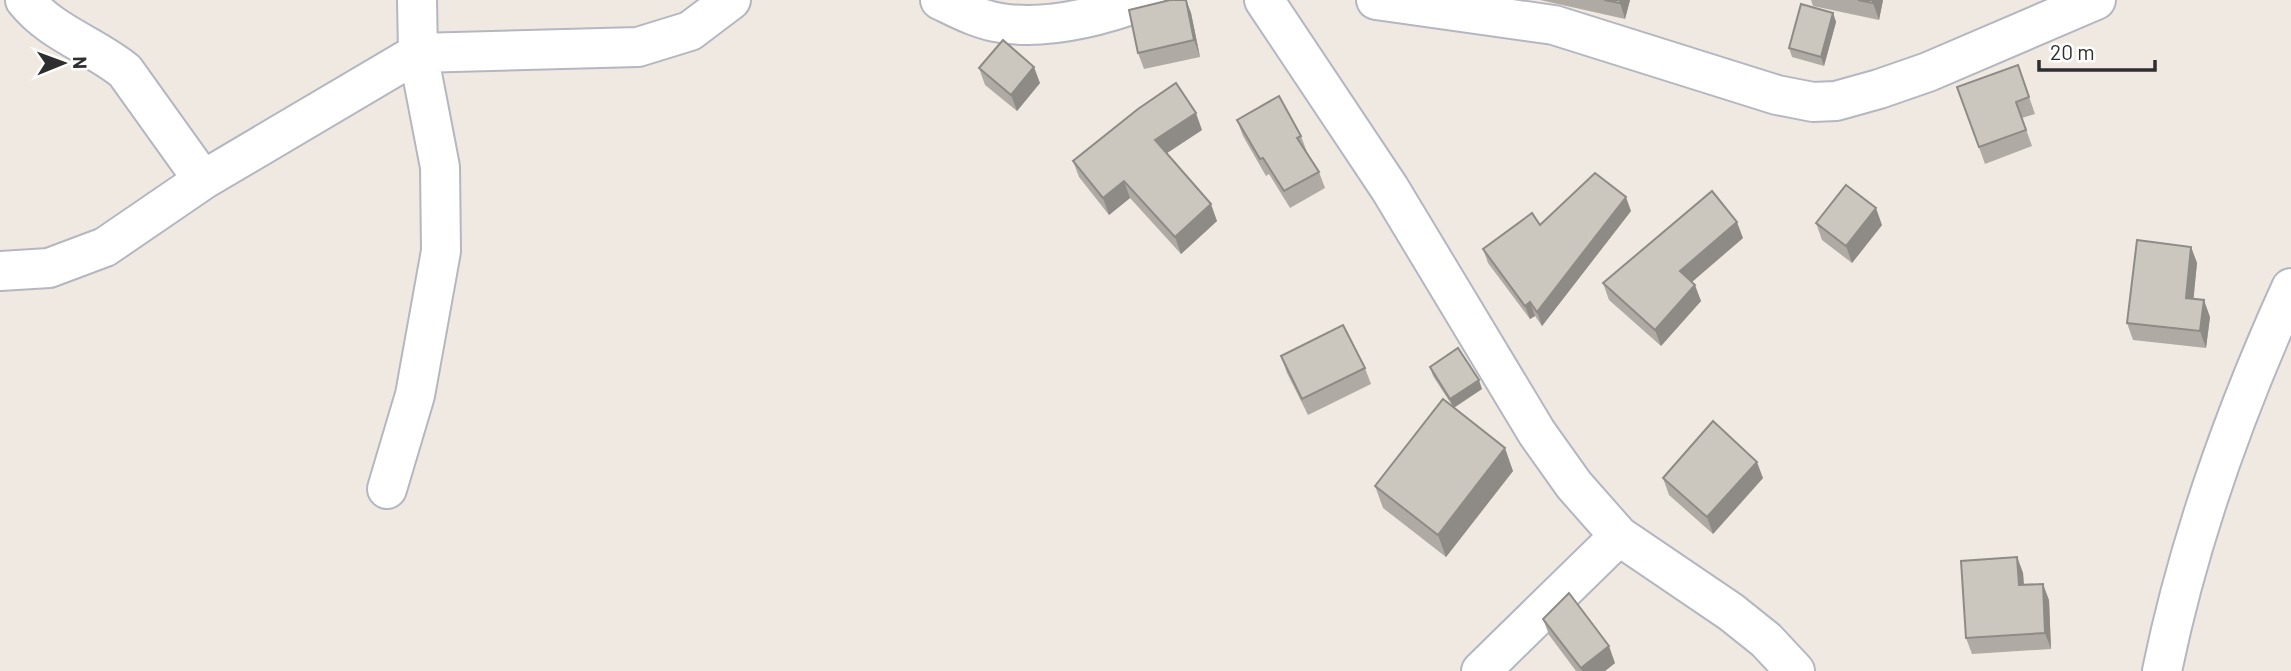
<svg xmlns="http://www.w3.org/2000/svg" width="2291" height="671" viewBox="0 0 2291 671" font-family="Barlow,sans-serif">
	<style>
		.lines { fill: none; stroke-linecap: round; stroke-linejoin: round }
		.street-casing { stroke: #b4b7c1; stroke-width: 42 }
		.street { stroke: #fff; stroke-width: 38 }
		.wall { fill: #afaba4 }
		.shaded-wall { fill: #8e8b86 }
		.building { fill: #cbc7bf; stroke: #8e8b86; stroke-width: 2 }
	</style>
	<rect width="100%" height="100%" fill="#efe9e1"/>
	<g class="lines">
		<g class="street-casing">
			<path id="street" d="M 25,0 C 51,33 93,45 125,71 L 203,180
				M 940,0 C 959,9 979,20 1001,23 C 1047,30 1102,16 1145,0
				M 1264,0 L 1390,189 L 1537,433 L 1574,485 L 1619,536 L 1731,612 L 1766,640 L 1795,671
				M 1376,0 L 1554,25 L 1777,95 L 1813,102 L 1836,101 L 1879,89 L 1928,72 L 2096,0
				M 0,271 L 49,268 L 105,247 L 203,180 L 418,53 L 638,47 L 690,31 L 731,0
				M 387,489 L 415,395 L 441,251 L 440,167 L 418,53 L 417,0
				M 1481,671 L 1619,536
				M 2162,671 C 2189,539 2235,411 2291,288"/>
		</g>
		<use href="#street" class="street"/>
	</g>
	<path class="wall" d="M 1170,0 L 1186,0 L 1191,13 L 1200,57 L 1144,69 L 1138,53 Z
		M 1540,0 L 1630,0 L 1625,19 Z
		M 1811,0 L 1883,0 L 1879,20 L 1813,6 Z
		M 1833,13 L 1836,22 L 1824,66 L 1792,57 L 1789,48 Z
		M 2018,65 L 2035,114 L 2022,118 L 2032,146 L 1985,164 L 1957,87 Z
		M 979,68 L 1040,83 L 1017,111 L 985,85 Z
		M 1237,120 L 1301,136 L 1307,152 L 1319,172 L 1325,188 L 1290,208 L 1269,174 L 1266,176 L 1243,136 Z
		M 1202,130 L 1167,153 L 1217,221 L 1181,254 L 1130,198 L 1109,215 L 1079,177 L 1073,161 Z
		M 1631,211 L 1542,326 L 1535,316 L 1530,319 L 1488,263 L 1483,249 L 1540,225 Z
		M 1816,223 L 1882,225 L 1852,263 L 1822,240 Z
		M 1743,238 L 1692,282 L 1701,301 L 1661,346 L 1609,300 L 1603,283 Z
		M 2191,247 L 2197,263 L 2193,299 L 2210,317 L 2206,348 L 2133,340 L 2127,323 Z
		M 1281,356 L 1365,368 L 1371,384 L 1308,415 L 1287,373 Z
		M 1430,367 L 1482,389 L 1454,408 L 1513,471 L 1446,557 L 1383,508 L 1375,486 L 1453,407 L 1433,376 Z
		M 1663,478 L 1763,478 L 1713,534 L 1669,495 Z
		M 2017,557 L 2023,573 L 2024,585 L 2049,600 L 2051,649 L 1972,654 L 1966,638 Z
		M 1543,619 L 1615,663 L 1605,671 L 1576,671 L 1549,635 Z"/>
	<path class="shaded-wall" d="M 1186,0 L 1191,13 L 1200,57 L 1194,40 Z
		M 1621,0 L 1630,0 L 1625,19 L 1620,3 Z
		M 1873,0 L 1883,0 L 1879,20 L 1873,3 Z
		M 1833,13 L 1836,22 L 1824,66 L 1821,57 Z
		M 1034,67 L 1040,83 L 1017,111 L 1011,95 Z
		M 1196,113 L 1202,130 L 1161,157 L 1155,140 Z
		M 1124,181 L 1130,198 L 1109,215 L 1103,198 Z
		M 1626,197 L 1631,211 L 1542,326 L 1537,312 Z
		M 1211,204 L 1217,221 L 1181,254 L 1175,237 Z
		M 1876,208 L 1882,225 L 1852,263 L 1846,246 Z
		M 1737,222 L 1743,238 L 1686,287 L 1680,271 Z
		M 2191,247 L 2197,263 L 2192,315 L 2186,298 Z
		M 1695,285 L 1701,301 L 1661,346 L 1655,330 Z
		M 2204,300 L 2210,317 L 2206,348 L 2200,331 Z
		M 1530,302 L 1535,316 L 1530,319 L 1525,306 Z
		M 1479,380 L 1482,389 L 1453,408 L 1450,399 Z
		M 1505,448 L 1513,471 L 1446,557 L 1438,535 Z
		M 1757,462 L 1763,478 L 1713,534 L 1707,517 Z
		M 2017,557 L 2023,573 L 2025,602 L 2019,585 Z
		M 2043,584 L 2049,600 L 2051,649 L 2045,633 Z
		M 1609,646 L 1615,663 L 1605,671 L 1582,671 L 1581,668 Z"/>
	<path class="building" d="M 1170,0 L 1186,0 L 1194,40 L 1138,53 L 1129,10 Z
		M 1604,0 L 1621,0 L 1620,3 Z
		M 1858,0 L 1873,0 L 1873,3 Z
		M 1801,4 L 1833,13 L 1821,57 L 1789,48 Z
		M 1003,40 L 1034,67 L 1011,95 L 979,68 Z
		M 2018,65 L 2029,97 L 2016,102 L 2026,130 L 1979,147 L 1957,87 Z
		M 1176,83 L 1196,113 L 1155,140 L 1211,204 L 1175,237 L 1124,181 L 1103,198 L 1073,161 L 1138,109 Z
		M 1279,96 L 1301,136 L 1297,138 L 1319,172 L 1284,191 L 1263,158 L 1260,159 L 1237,120 Z
		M 1595,173 L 1626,197 L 1537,312 L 1530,302 L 1525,306 L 1483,249 L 1532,213 L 1540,225 Z
		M 1846,185 L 1876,208 L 1846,246 L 1816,223 Z
		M 1712,191 L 1737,222 L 1680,271 L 1695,285 L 1655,330 L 1603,283 Z
		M 2137,240 L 2191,247 L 2186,298 L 2204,300 L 2200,331 L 2127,323 Z
		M 1343,325 L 1365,368 L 1302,399 L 1281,356 Z
		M 1458,348 L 1479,380 L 1450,399 L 1430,367 Z
		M 1443,399 L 1505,448 L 1438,535 L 1375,486 Z
		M 1713,421 L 1757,462 L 1707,517 L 1663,478 Z
		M 2017,557 L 2019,585 L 2043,584 L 2045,633 L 1966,638 L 1961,561 Z
		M 1569,593 L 1609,646 L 1581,668 L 1543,619 Z"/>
	<g transform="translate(63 63) rotate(89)" stroke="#ffffff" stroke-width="5" paint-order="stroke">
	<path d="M0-5L12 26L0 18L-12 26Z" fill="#2e2e2e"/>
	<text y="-10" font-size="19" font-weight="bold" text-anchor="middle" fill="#2e2e2e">N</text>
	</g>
	<path d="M2039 60v10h116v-10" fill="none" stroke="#2e2e2e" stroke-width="3.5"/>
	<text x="2050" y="60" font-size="21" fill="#2e2e2e" stroke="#ffffff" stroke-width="5" paint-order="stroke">20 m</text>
</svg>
